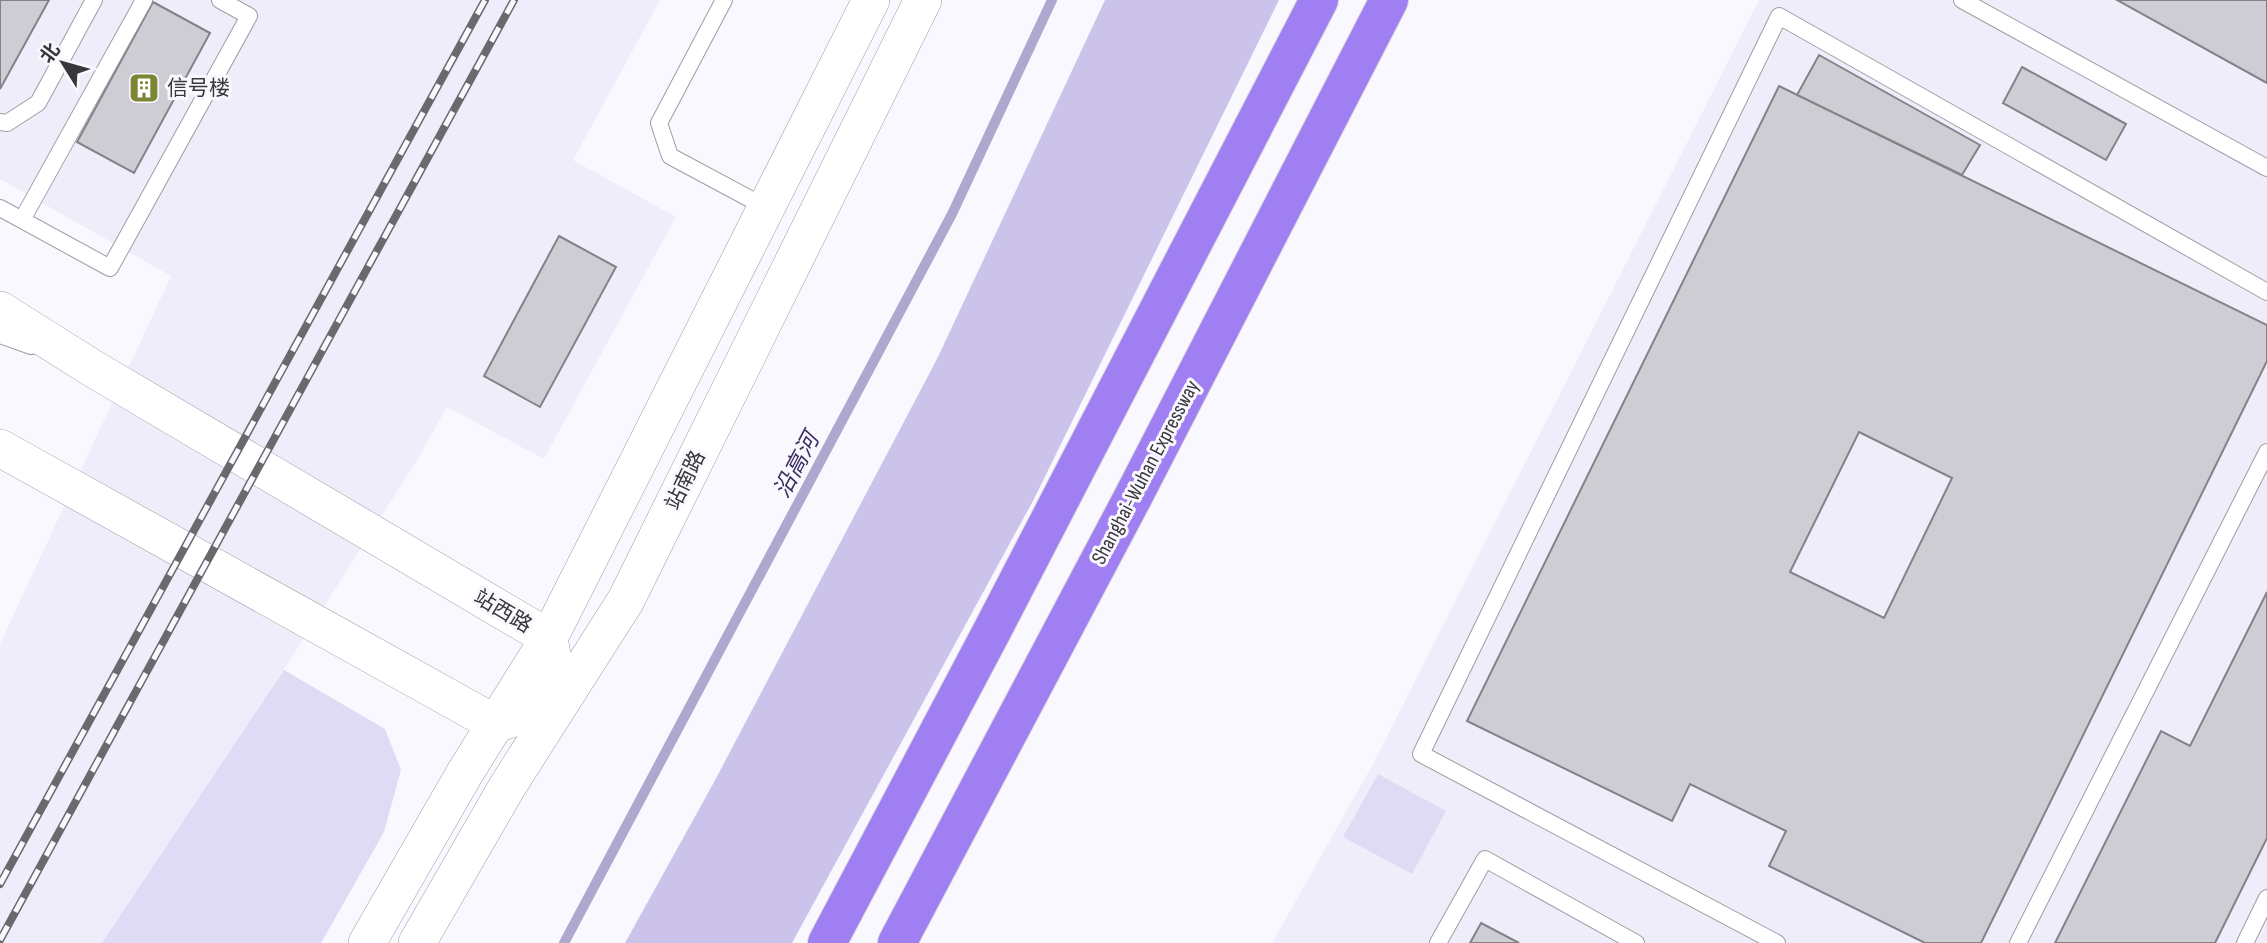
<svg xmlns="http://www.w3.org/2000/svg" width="2267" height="943" viewBox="0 0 2267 943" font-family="'Sofia Sans Condensed','Noto Sans SC',sans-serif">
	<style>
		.built { fill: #f0edfb }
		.green { fill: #e0dbf5 }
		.forest { fill: #ccc3eb }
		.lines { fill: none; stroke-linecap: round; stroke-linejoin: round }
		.stream { stroke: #afa7cd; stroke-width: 10 }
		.building { fill: #cecdd4; stroke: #838288; stroke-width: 2; fill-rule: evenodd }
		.service-casing { stroke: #9e9da3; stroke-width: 18 }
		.tertiary-casing { stroke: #9e9da3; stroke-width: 38 }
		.motorway-casing { stroke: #d7d7d8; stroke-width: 40 }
		.service { stroke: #fff; stroke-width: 16 }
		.tertiary { stroke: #fff; stroke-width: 37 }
		.motorway { stroke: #a07ff3; stroke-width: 38 }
		.rail-casing { stroke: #6a696d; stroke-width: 8 }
		.rail { stroke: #f9f8ff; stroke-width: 5; stroke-dasharray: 16; stroke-linecap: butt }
		.labels { text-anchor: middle; stroke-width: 6; stroke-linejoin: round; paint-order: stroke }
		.poi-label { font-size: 21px; fill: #38373a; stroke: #f9f8ff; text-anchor: start }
		.street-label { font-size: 21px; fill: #38373a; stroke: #f9f8ff }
		.water-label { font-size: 23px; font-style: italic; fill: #3b2d5f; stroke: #f9f8ff }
	</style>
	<rect width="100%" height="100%" fill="#f9f8ff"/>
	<path class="built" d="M 0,0 L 660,0 L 573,160 L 676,217 L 544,459 L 447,407 L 419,457 L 253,718 L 103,943 L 0,943 L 0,644 L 171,276 L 0,179 Z
		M 1759,0 L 2267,0 L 2267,943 L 1272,943 L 1373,764 Z"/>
	<path class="green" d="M 284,670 L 385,729 L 401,770 L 384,832 L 321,943 L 102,943 Z
		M 1378,774 L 1446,811 L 1412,874 L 1343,837 Z"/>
	<path class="forest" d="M 1105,0 L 1279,0 L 1034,499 L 792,943 L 625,943 L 713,784 L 937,359 Z"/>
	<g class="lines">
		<path class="stream" d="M 564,943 L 952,214 L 1052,0"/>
	</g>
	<path class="building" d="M 0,0 L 49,0 L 0,89 Z
		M 2117,0 L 2267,0 L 2267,83 Z
		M 153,2 L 210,33 L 134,173 L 77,142 Z
		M 1819,55 L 1980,145 L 1962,175 L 1797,95 Z
		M 2022,67 L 2126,124 L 2106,160 L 2003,103 Z
		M 1779,86 L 2267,325 L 2267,361 L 1981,943 L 1925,943 L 1769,866 L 1786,831 L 1690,784 L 1672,821 L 1467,721 ZM 1859,432 L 1952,478 L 1884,618 L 1790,572 Z
		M 559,236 L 616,267 L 540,407 L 484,376 Z
		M 2267,592 L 2267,838 L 2215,943 L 2055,943 L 2161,731 L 2190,746 Z
		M 1481,923 L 1519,943 L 1470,943 Z"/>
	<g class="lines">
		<g class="service-casing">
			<path id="service" d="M 724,0 L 659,123 L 670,156 L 767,208
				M 1962,0 L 2267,168
				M 0,122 L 7,123 L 38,103 L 94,0
				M 0,208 L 110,268 L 249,16 L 220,0
				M 22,220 L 144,0
				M 0,335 L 31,346
				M 1438,943 L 1485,859 L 1636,943
				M 1777,943 L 1421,754 L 1779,16 L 2267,292
				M 2018,943 L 2267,452
				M 2245,943 L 2267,898"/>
		</g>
		<g class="tertiary-casing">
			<path id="tertiary" d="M 0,310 L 92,368 L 549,638 L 560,702 L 496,724 L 0,448
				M 367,943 L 466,771 L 549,638 L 871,0
				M 417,943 L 507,787 L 626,600 L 923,0"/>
		</g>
		<g class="motorway-casing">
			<path id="motorway" d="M 827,943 L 993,629 L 1319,0
				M 897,943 L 1133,497 L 1389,0"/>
		</g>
		<use href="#service" class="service"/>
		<use href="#tertiary" class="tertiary"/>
		<use href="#motorway" class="motorway"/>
		<g class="rail-casing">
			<path id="rail" d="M 0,884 L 485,0
				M 0,940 L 514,0"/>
		</g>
		<use href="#rail" class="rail"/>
	</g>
	<defs>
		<g id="building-square" transform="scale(1.575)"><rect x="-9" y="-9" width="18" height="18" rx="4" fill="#7c8531" stroke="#f9f8ff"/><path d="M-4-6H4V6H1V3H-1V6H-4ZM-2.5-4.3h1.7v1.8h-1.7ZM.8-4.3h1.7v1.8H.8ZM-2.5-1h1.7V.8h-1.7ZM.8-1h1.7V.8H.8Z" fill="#fff"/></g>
	</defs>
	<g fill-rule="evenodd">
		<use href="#building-square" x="144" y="88"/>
	</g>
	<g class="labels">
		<g class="poi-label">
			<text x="167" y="95">信号楼</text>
		</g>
		<g class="street-label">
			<text transform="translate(1145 472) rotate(-62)" y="7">Shanghai-Wuhan Expressway</text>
			<text transform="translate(685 480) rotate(-64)" y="7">站南路</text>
			<text transform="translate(503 611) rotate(31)" y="7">站西路</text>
		</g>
		<g class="water-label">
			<text transform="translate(796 465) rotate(-62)" y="8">沿高河</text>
		</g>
	</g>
	<g transform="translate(63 63) rotate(307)" stroke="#f9f8ff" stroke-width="5" paint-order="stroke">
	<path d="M0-5L12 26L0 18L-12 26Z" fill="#38373a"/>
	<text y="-10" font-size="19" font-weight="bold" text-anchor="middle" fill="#38373a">北</text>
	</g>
</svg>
